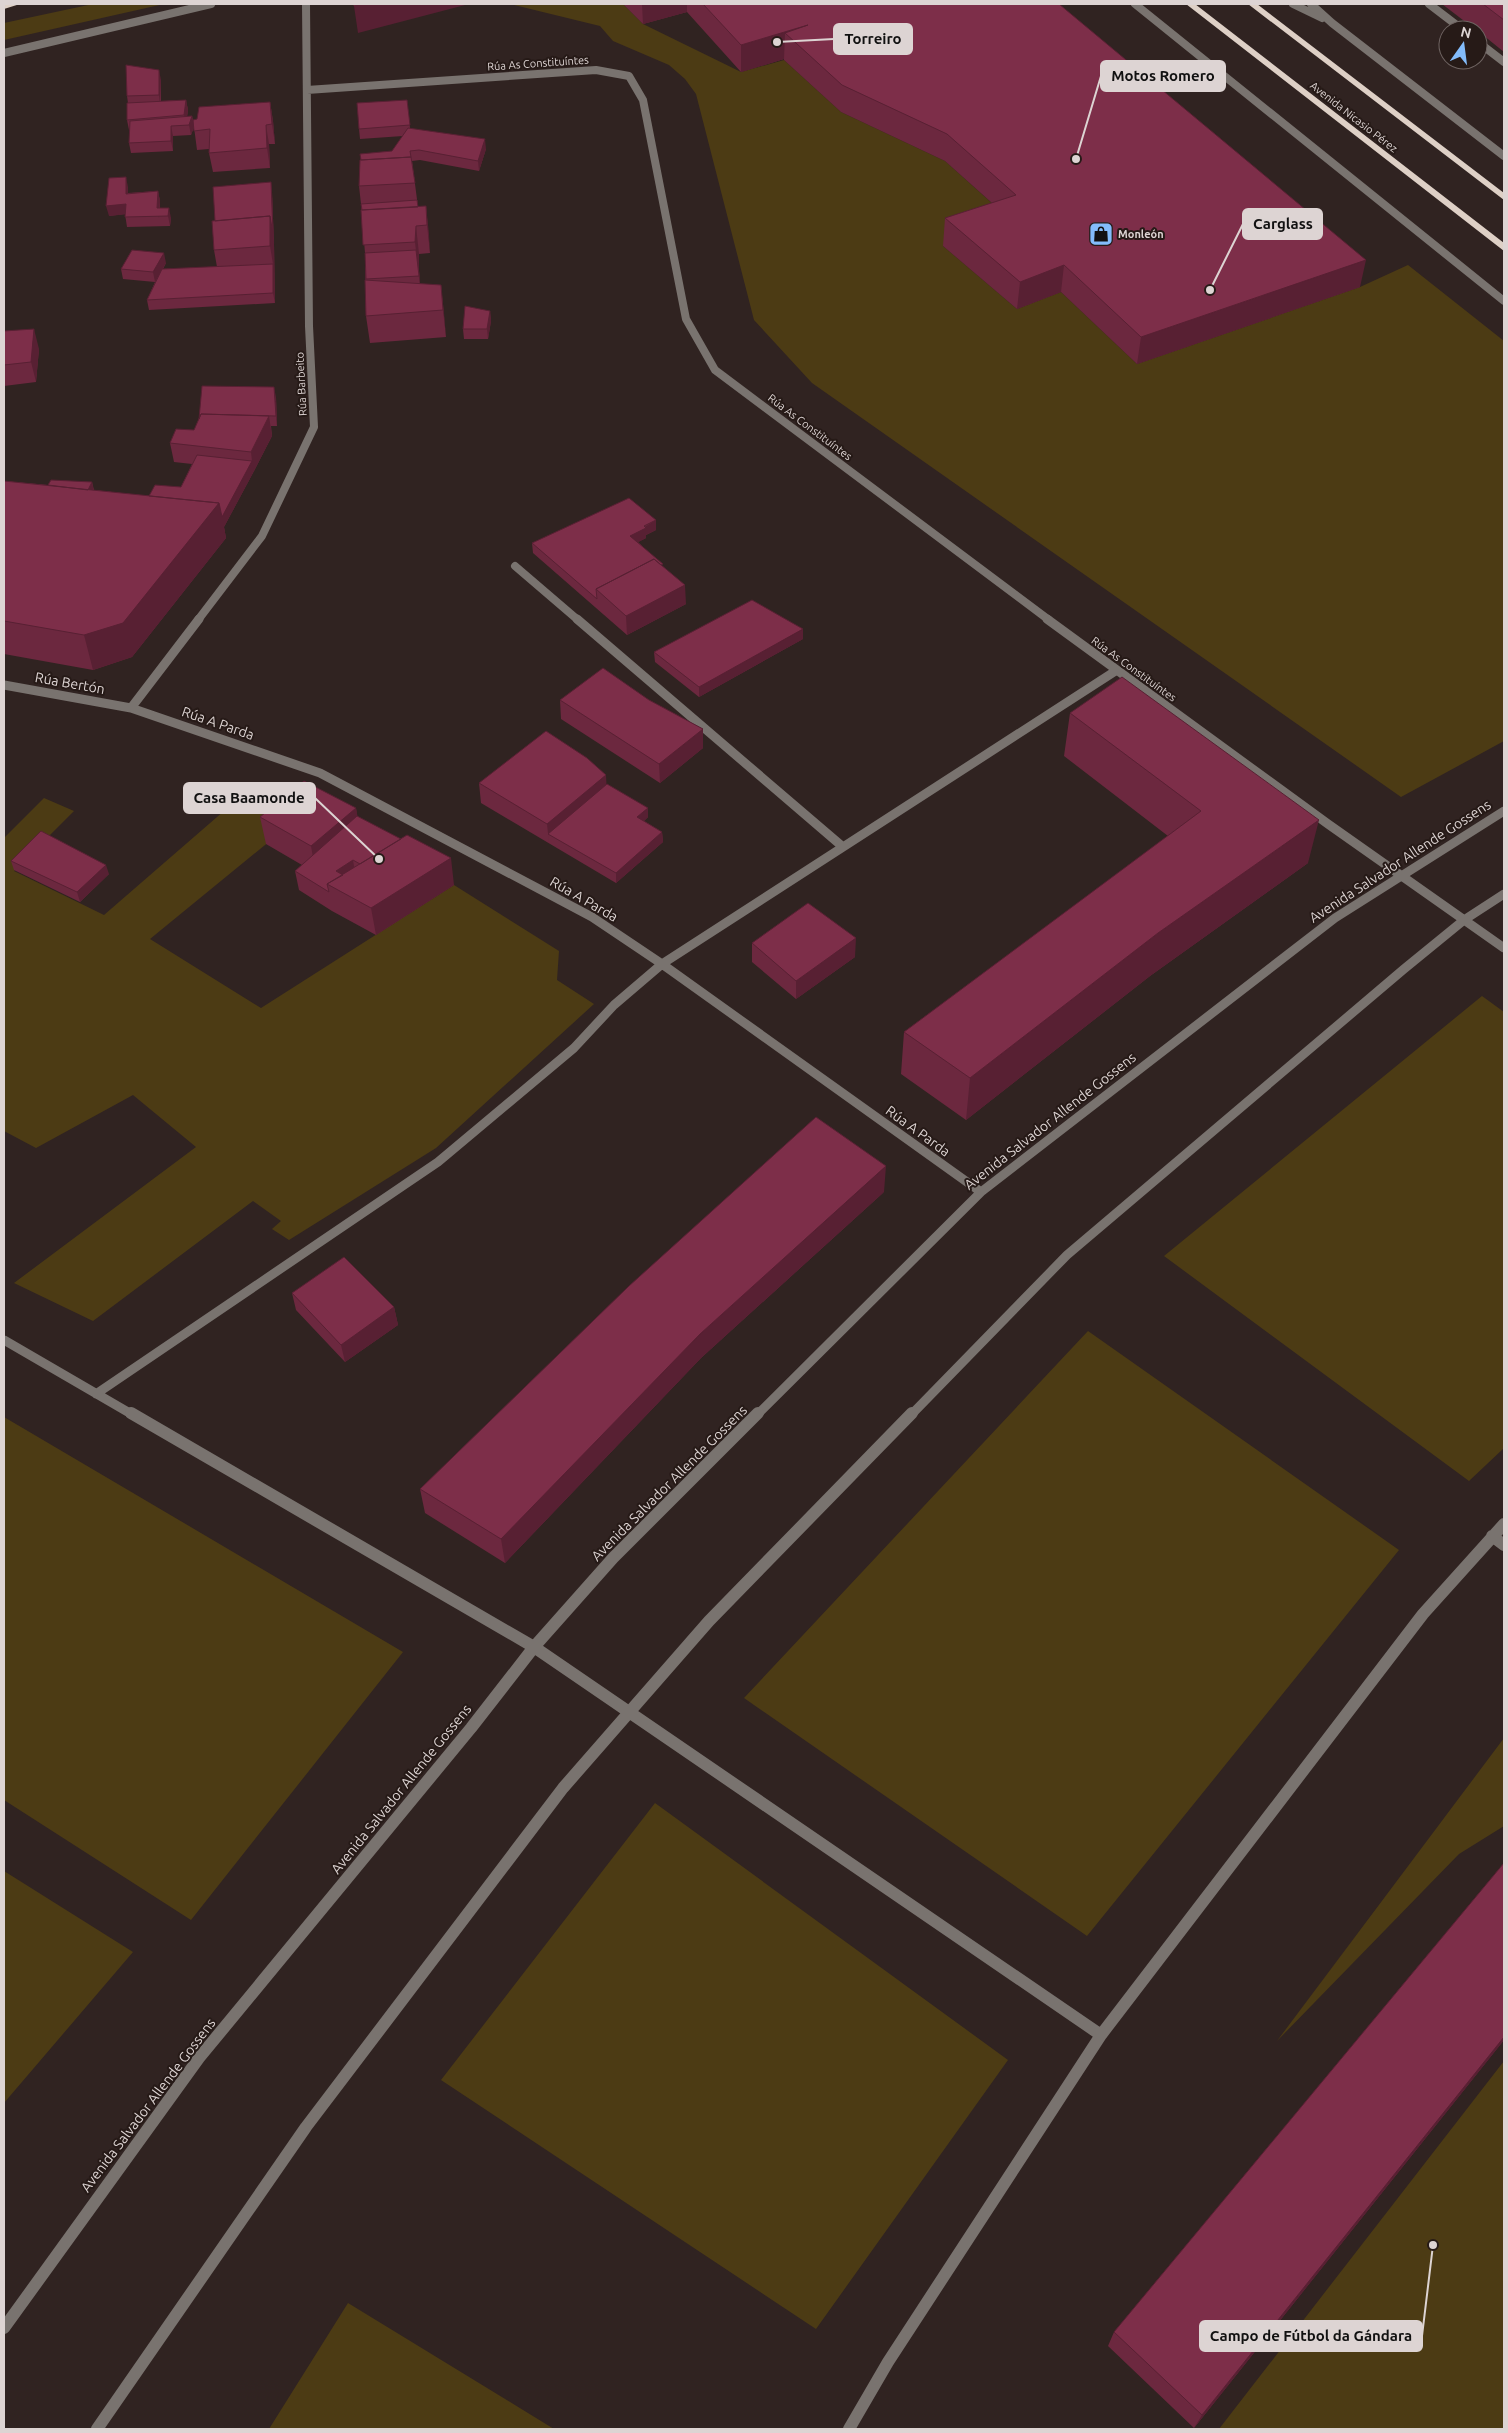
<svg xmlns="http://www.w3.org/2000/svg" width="1508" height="2433" viewBox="0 0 1508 2433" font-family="Ubuntu,sans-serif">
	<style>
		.green { fill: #4c3b14 }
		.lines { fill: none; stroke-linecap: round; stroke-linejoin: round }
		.service { stroke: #79736f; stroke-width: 8 }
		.minor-far2 { stroke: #79736f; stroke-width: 8 }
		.minor-far1 { stroke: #79736f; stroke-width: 9 }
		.minor { stroke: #79736f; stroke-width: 12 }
		.trunk { fill: #ded0c6; fill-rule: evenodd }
		.wall { fill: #6c283f }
		.shaded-wall { fill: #582033 }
		.building { fill: #7d2e49; stroke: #582033 }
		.labels { text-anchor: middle; stroke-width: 4; stroke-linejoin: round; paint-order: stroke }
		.far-street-label { font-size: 11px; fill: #ddd4d3; stroke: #261a17 }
		.far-poi-label { font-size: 11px; font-weight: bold; fill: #ddd4d3; stroke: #261a17; text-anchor: start }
		.street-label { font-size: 14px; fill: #ddd4d3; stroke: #261a17 }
		.leader { fill: none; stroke: #ddd4d3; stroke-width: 2 }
		.callout-dot { fill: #ddd4d3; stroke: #261a17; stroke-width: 2 }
		.callout { fill: #ddd4d3; stroke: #ddd4d3; stroke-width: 2 }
		.callout-label { font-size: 15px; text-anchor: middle; font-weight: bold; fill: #111 }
	</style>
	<rect width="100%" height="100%" fill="#302321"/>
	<path class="green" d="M 93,4 L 164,4 L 4,40 L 4,23 Z
		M 510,4 L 623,4 L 643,24 L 741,72 L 784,60 L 841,112 L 945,161 L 1013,222 L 943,246 L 1017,309 L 1061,292 L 1137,364 L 1360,287 L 1408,265 L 1504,341 L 1504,741 L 1401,797 L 812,383 L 754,320 L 696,94 L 685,79 L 669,65 L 613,41 L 600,26 Z
		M 247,791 L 309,809 L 150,939 L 261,1008 L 454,885 L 559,951 L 557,980 L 594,1004 L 436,1148 L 289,1240 L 272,1229 L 281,1221 L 253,1201 L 93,1321 L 14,1283 L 196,1147 L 133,1095 L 36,1148 L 4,1131 L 4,838 L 44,798 L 74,811 L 14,871 L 104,915 Z
		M 1482,996 L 1504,1012 L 1504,1448 L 1469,1481 L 1164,1256 Z
		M 1088,1331 L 1399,1550 L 1087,1936 L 744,1698 Z
		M 4,1417 L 403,1652 L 191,1920 L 4,1800 Z
		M 1504,1738 L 1504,1826 L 1459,1854 L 1277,2041 Z
		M 655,1803 L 1008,2060 L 816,2329 L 441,2080 Z
		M 4,1871 L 133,1952 L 4,2103 Z
		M 1504,2061 L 1504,2429 L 1219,2429 Z
		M 348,2303 L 554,2429 L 269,2429 Z"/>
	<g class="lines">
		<path class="service" d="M 1135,4 L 1504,301
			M 1293,4 L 1322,18
			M 1311,4 L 1332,23 L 1504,156
			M 1429,4 L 1463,30
			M 1478,42 L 1504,62"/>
		<path class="minor-far2" d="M 4,53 L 211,4
			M 307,90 L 596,70 L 629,76 L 643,100 L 686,319 L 715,370 L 1049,620
			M 515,566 L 578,620
			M 198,620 L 262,536 L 314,427 L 309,326 L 306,4"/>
		<path class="minor-far1" d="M 577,619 L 843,847
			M 1047,619 L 1328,824 L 1504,948
			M 4,685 L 131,708 L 320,773 L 592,917 L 662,964 L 981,1192
			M 131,708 L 199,619
			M 4,1340 L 133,1415
			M 96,1394 L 438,1162 L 574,1048 L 614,1005 L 662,964 L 1117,670
			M 757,1415 L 981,1192 L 1335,918 L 1504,811
			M 911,1415 L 1067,1255 L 1404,969 L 1464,920 L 1504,894"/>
		<path class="minor" d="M 131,1413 L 534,1647 L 1101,2035
			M 1492,1536 L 1504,1545
			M 4,2328 L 199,2058 L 471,1728 L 534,1647 L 613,1558 L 758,1413
			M 97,2429 L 306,2127 L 563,1788 L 709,1621 L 912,1413
			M 849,2429 L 888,2362 L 1101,2035 L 1423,1614 L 1504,1524"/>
		<path class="trunk" d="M 4,4 L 20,4 L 4,9 Z
			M 1186,4 L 1195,4 L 1504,243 L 1504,251 Z
			M 1248,4 L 1257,4 L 1504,193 L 1504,200 Z"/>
	</g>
	<path class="wall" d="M 623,4 L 1059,4 L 1360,287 L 1137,364 L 1061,292 L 1017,309 L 943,246 L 945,218 L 992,203 L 945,161 L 841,112 L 784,60 L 784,59 L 741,72 L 687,12 L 643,24 Z
		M 1442,4 L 1504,4 L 1504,52 L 1478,31 L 1478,30 L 1476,30 Z
		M 161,80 L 161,101 L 186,100 L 188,110 L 187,117 L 192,116 L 194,124 L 270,102 L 273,121 L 275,144 L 269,144 L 270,168 L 213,172 L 209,153 L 209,149 L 197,150 L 194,127 L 191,135 L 173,136 L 173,151 L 131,153 L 129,143 L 130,130 L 129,130 L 127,120 L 128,103 L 127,96 Z
		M 407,100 L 410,128 L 486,149 L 479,171 L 420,160 L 412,161 L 418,207 L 426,206 L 430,253 L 419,254 L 419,270 L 420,284 L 441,285 L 446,337 L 370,343 L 366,316 L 365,253 L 361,204 L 359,186 L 392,151 L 403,136 L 360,139 L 359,129 Z
		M 128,187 L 128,193 L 158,191 L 160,201 L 160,208 L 171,218 L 170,226 L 127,227 L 125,214 L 109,216 Z
		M 272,192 L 274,244 L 275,303 L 149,310 L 147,300 L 155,282 L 123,279 L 121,269 L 166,263 L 163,269 L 217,267 L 214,250 L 215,221 Z
		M 490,311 L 491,321 L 488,339 L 464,339 L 463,329 Z
		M 4,331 L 39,349 L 36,382 L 4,386 Z
		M 276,397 L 277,426 L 271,426 L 272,436 L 254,471 L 224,527 L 226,538 L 132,657 L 93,670 L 4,654 L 4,481 L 48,485 L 92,482 L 94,490 L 149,496 L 181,487 L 192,464 L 174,462 L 170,443 L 194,430 Z
		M 656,520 L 656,530 L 646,535 L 646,538 L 638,542 L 663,567 L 686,604 L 627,635 L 533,553 L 532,543 Z
		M 803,639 L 699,697 L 655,662 L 654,652 Z
		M 560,700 L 649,700 L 703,729 L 703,748 L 660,783 L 561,719 Z
		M 1070,713 L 1308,863 L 1150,976 L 966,1120 L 901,1074 L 904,1032 L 1168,836 L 1064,756 Z
		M 479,783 L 607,784 L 648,817 L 644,821 L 662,832 L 663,842 L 616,883 L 481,803 Z
		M 356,808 L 357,816 L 454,885 L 376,935 L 332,911 L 299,890 L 295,871 L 302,865 L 266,844 L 260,817 Z
		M 11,861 L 109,874 L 80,902 L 14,870 Z
		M 752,943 L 855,957 L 796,999 L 752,962 Z
		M 884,1192 L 701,1358 L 505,1563 L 425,1513 L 420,1489 Z
		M 292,1293 L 394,1307 L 398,1325 L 345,1362 L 296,1310 Z
		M 1504,1863 L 1504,2040 L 1194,2428 L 1108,2346 L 1114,2332 Z"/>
	<path class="shaded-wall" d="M 363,4 L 469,4 L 358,33 L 354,6 Z
		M 642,4 L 687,4 L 687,12 L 643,24 Z
		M 808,25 L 785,33 L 784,59 L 741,72 L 741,45 Z
		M 159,70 L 161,80 L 160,105 L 159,95 Z
		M 186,100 L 188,110 L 186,125 L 184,115 Z
		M 270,102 L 273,121 L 275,144 L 272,124 Z
		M 192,116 L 194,126 L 191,135 L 189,125 Z
		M 266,125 L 269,144 L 270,168 L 267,148 Z
		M 171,126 L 173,136 L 173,151 L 171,141 Z
		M 485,139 L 486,149 L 479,171 L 478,161 Z
		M 126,177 L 128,187 L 128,204 L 126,194 Z
		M 271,182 L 272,192 L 274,244 L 275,303 L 273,293 L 273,264 L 270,246 Z
		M 158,191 L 160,201 L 159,218 L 157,208 Z
		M 126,204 L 128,214 L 109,216 L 106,206 Z
		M 426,206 L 429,234 L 430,253 L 427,225 Z
		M 169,208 L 171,218 L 170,226 L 168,216 Z
		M 416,226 L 419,254 L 419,270 L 421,295 L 415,242 Z
		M 164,253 L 166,263 L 155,282 L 153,272 Z
		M 1366,260 L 1360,287 L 1137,364 L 1141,337 Z
		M 1064,265 L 1061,292 L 1017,309 L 1020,282 Z
		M 441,285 L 444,313 L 446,337 L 443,310 Z
		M 490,311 L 491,321 L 488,339 L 487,329 Z
		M 34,329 L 39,349 L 36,382 L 31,362 Z
		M 274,387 L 276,397 L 277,426 L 276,416 Z
		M 269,416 L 272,436 L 254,471 L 224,527 L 226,538 L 132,657 L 93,670 L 84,635 L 252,461 L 251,452 Z
		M 92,482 L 94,492 L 79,510 Z
		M 656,520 L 656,530 L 646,535 L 646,538 L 631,546 L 630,536 Z
		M 685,585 L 686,604 L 627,635 L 626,616 Z
		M 803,629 L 803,639 L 699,697 L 699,687 Z
		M 703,729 L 703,748 L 660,783 L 659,764 Z
		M 606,775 L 607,794 L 548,834 L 549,843 L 547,824 Z
		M 356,808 L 361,835 L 316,874 L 311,846 Z
		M 648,808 L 648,817 L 637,827 L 637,817 Z
		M 1319,820 L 1308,863 L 1150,976 L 966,1120 L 970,1078 L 1158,933 Z
		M 662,832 L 663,842 L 616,883 L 616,873 Z
		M 451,858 L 454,885 L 376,935 L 371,908 Z
		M 353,860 L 356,879 L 352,882 L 336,871 Z
		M 106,865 L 109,874 L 80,902 L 77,892 Z
		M 856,938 L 855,957 L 796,999 L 796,981 Z
		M 886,1166 L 884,1192 L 701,1358 L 505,1563 L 501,1539 L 700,1334 Z
		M 394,1307 L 398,1325 L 345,1362 L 341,1345 Z
		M 1504,2037 L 1504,2040 L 1194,2428 L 1202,2415 Z"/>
	<path class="building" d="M 354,4 L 363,4 L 354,6 Z
		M 703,4 L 1059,4 L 1366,260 L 1141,337 L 1064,265 L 1020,282 L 945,218 L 1016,195 L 947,134 L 842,85 L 785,33 L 808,25 L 741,45 Z
		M 1483,4 L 1504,4 L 1504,20 Z
		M 126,65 L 159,70 L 159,95 L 127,96 Z
		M 186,100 L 184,115 L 127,120 L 127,103 Z
		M 407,100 L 410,125 L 359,129 L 357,103 Z
		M 270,102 L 272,124 L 266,125 L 267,148 L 209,153 L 210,129 L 194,131 L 193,120 L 197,119 L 199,107 Z
		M 192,116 L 189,125 L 171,126 L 171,141 L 129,143 L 130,121 Z
		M 408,128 L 485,139 L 478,161 L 419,150 L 410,151 L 411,157 L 361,160 L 360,154 L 392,151 Z
		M 411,157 L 415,183 L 359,186 L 360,160 Z
		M 126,177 L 126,194 L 158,191 L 157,208 L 169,208 L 168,216 L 125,217 L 126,204 L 106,206 L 109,178 Z
		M 271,182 L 273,234 L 270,216 L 215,221 L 213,187 Z
		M 417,200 L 418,207 L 362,210 L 361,204 Z
		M 426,206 L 427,225 L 416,226 L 415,242 L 363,245 L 361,210 Z
		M 270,216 L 270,246 L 214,250 L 212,221 Z
		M 132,250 L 164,253 L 153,272 L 121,269 Z
		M 416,250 L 419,276 L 366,279 L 365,253 Z
		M 273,264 L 273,293 L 147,300 L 162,269 Z
		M 365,280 L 441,285 L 443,310 L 366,316 Z
		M 465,306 L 490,311 L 487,329 L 463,329 Z
		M 34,329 L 31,362 L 4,365 L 4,331 Z
		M 202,386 L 274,387 L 276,416 L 201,414 L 199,419 Z
		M 201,414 L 269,416 L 251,452 L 170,443 L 176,429 L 194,430 Z
		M 197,455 L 252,461 L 222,517 L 219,503 L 149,496 L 155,485 L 181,487 Z
		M 51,480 L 92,482 L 88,490 L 48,485 Z
		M 4,481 L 219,503 L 123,623 L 84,635 L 4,621 Z
		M 629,498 L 656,520 L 644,526 L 646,528 L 630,536 L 663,564 L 661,565 L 654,559 L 596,589 L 597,599 L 532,543 Z
		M 654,559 L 685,585 L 626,616 L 596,589 Z
		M 752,600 L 803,629 L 699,687 L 654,652 Z
		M 603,668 L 649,700 L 703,729 L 659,764 L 560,700 Z
		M 1122,677 L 1319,820 L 1158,933 L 970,1078 L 904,1032 L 1201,811 L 1070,713 Z
		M 546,731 L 587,758 L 606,775 L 547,824 L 479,783 Z
		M 304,781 L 356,808 L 311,846 L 260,817 Z
		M 607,784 L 648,808 L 637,817 L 662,832 L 616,873 L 548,834 Z
		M 357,816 L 401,839 L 360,864 L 353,860 L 336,871 L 343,875 L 327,884 L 329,892 L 295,871 Z
		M 41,831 L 106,865 L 77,892 L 11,861 Z
		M 407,835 L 451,858 L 371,908 L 327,884 Z
		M 808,903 L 856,938 L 796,981 L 752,943 Z
		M 816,1117 L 886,1166 L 700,1334 L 501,1539 L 420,1489 L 629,1286 Z
		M 344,1257 L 394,1307 L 341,1345 L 292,1293 Z
		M 1504,1863 L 1504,2037 L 1202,2415 L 1114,2332 Z"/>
	<defs>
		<g id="shop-square" transform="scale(1.25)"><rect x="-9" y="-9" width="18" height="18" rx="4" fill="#83bcfb" stroke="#261a17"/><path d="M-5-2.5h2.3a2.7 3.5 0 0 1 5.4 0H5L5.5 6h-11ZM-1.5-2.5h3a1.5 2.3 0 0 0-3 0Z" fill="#111"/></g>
	</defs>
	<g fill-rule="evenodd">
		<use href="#shop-square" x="1101" y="234"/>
	</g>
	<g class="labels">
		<g class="far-street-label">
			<text transform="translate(538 63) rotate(-4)" y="4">Rúa As Constituíntes</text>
			<text transform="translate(1354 117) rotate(38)" y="4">Avenida Nicasio Pérez</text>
			<text transform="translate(301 384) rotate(-93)" y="4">Rúa Barbeito</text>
			<text transform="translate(810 427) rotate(37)" y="4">Rúa As Constituíntes</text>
			<text transform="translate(1134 669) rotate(36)" y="4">Rúa As Constituíntes</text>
		</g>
		<g class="far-poi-label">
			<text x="1118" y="238">Monleón</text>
		</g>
		<g class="street-label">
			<text transform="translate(70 683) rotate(10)" y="5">Rúa Bertón</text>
			<text transform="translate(218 723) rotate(19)" y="5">Rúa A Parda</text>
			<text transform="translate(1400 861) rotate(-33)" y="5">Avenida Salvador Allende Gossens</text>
			<text transform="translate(584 899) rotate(30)" y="5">Rúa A Parda</text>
			<text transform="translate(1050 1121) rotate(-38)" y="5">Avenida Salvador Allende Gossens</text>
			<text transform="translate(918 1131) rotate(36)" y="5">Rúa A Parda</text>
			<text transform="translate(669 1483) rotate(-45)" y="5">Avenida Salvador Allende Gossens</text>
			<text transform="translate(401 1789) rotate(-51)" y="5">Avenida Salvador Allende Gossens</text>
			<text transform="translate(148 2105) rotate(-53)" y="5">Avenida Salvador Allende Gossens</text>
		</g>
	</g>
	<path class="leader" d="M777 42L834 39M1076 159L1101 76M1210 290L1243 224M379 859L315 798M1433 2245L1422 2336"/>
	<g class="callout-dot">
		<circle cx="777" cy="42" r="5"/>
		<circle cx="1076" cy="159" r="5"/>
		<circle cx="1210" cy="290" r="5"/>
		<circle cx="379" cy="859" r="5"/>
		<circle cx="1433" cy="2245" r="5"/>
	</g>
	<g class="callout">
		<rect x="834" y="24" width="78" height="30" rx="5"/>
		<rect x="1101" y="61" width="124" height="30" rx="5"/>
		<rect x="1243" y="209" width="79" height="30" rx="5"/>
		<rect x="184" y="783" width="131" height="30" rx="5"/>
		<rect x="1200" y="2321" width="222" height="30" rx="5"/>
	</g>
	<g class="callout-label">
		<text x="873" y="44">Torreiro</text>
		<text x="1163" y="81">Motos Romero</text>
		<text x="1283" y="229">Carglass</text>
		<text x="249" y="803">Casa Baamonde</text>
		<text x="1311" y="2341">Campo de Fútbol da Gándara</text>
	</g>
	<rect width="1508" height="2433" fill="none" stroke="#ddd4d3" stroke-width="10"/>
	<g transform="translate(1463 45) rotate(14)"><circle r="24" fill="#261a17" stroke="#6f6462"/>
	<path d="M0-4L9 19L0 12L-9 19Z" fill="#83bcfb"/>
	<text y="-8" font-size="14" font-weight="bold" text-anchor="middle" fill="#ddd4d3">N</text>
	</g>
</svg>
